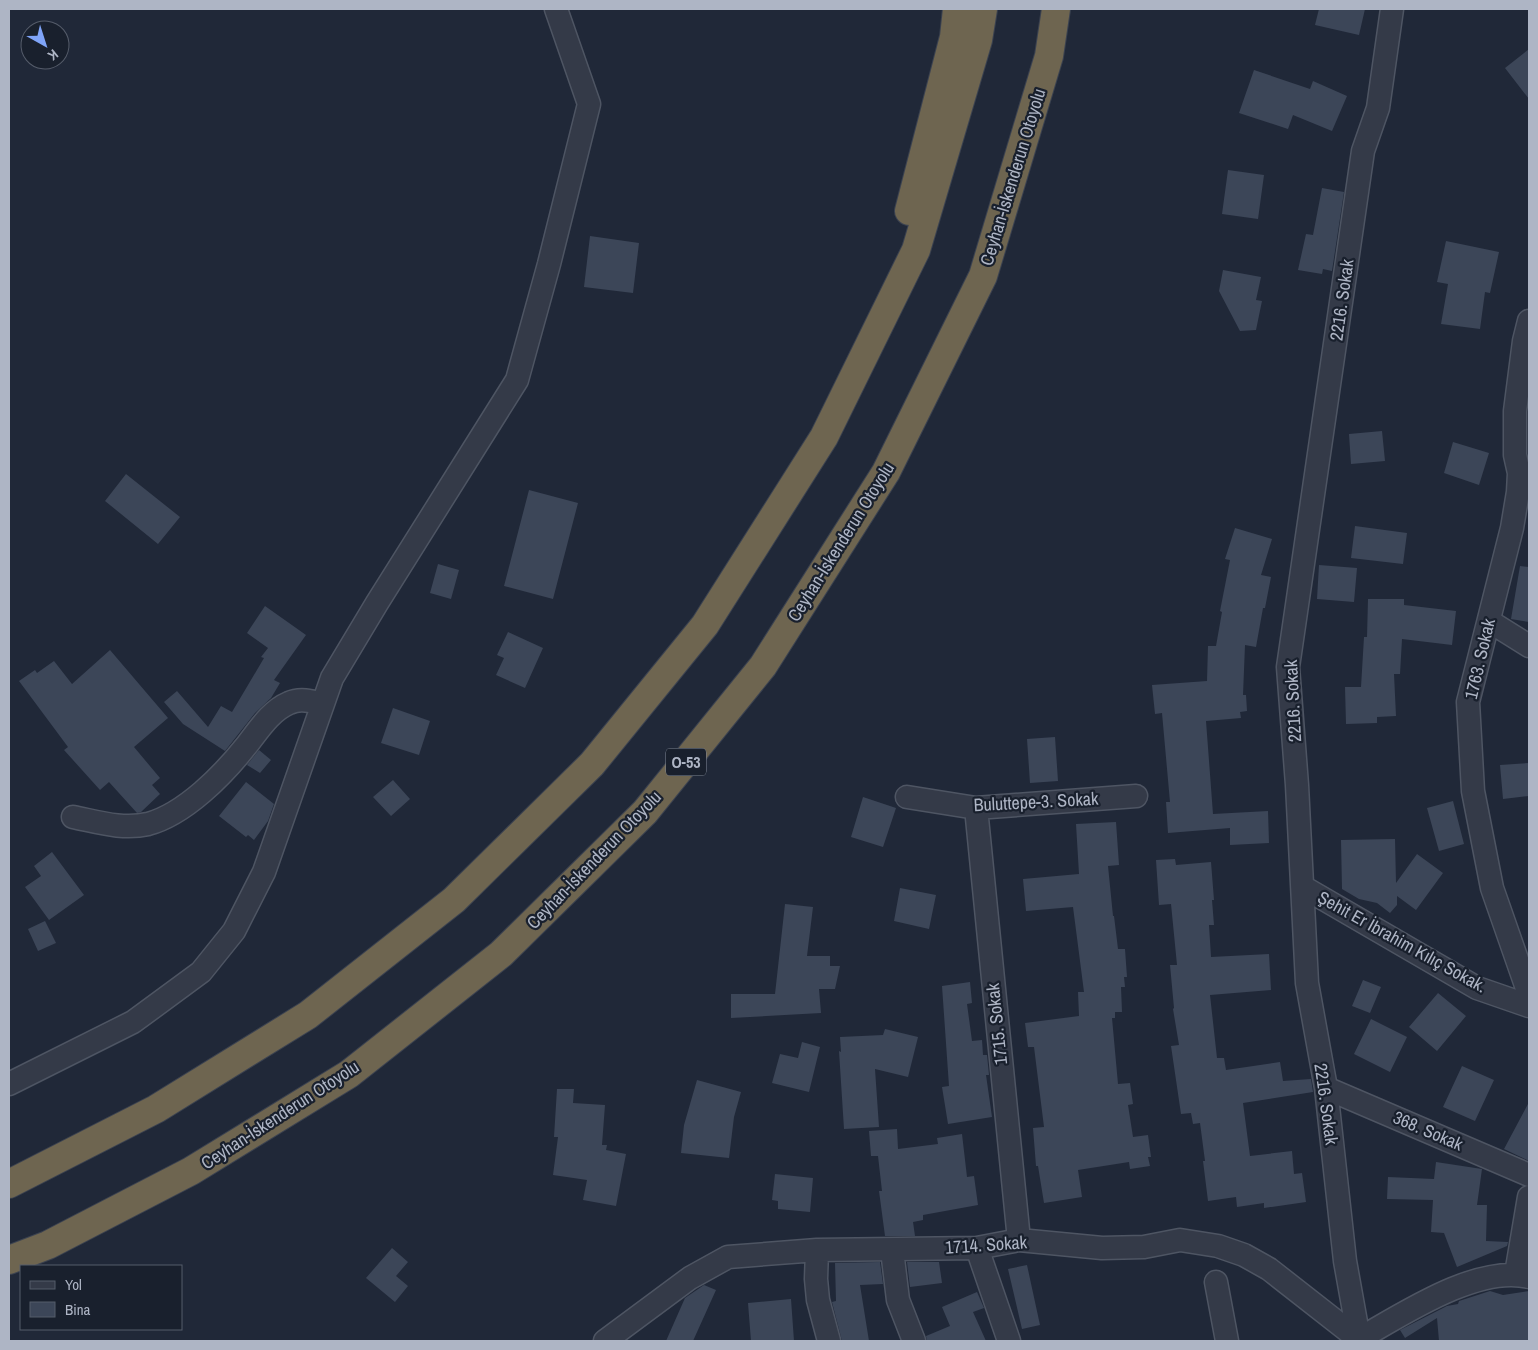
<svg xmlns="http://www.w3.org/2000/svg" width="1538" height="1350" viewBox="0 0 1538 1350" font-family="'Archivo Narrow',sans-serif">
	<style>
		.building { fill: #3c4658 }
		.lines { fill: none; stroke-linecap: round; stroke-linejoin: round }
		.minor-casing { stroke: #4e5563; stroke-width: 25 }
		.motorway-casing { stroke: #3b4250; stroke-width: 30 }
		.minor { stroke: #343a48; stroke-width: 22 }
		.motorway { stroke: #6e6550; stroke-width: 28 }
		.labels { text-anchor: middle; stroke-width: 4.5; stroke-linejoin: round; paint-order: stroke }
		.shield { fill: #19202d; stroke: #818897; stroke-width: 1 }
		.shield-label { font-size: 16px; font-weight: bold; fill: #aeb5c5 }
		.street-label { font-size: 18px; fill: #aeb5c5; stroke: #19202d }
	</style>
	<rect width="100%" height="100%" fill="#202838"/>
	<path class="building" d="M 1319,9 L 1365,9 L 1359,35 L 1315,25 Z
		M 1529,49 L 1529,99 L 1505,68 Z
		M 1254,70 L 1310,89 L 1313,81 L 1347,96 L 1332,131 L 1293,115 L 1288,129 L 1239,113 Z
		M 1228,170 L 1264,175 L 1258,219 L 1222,214 Z
		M 1322,188 L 1344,192 L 1332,271 L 1323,269 L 1322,274 L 1298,270 L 1306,234 L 1313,235 Z
		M 590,236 L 639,243 L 633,293 L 584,287 Z
		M 1446,241 L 1499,252 L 1490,293 L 1485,292 L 1480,329 L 1441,324 L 1448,284 L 1437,282 Z
		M 1223,270 L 1261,277 L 1256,300 L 1262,301 L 1256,330 L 1240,331 L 1219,291 Z
		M 1382,431 L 1385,461 L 1351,464 L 1349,434 Z
		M 1453,442 L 1489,453 L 1479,485 L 1444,473 Z
		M 126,474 L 180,517 L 158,544 L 105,501 Z
		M 529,490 L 578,503 L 553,599 L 504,586 Z
		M 1355,526 L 1407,533 L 1403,564 L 1351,558 Z
		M 1235,528 L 1272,539 L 1261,575 L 1271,577 L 1265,608 L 1263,608 L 1256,647 L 1245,645 L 1243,695 L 1246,695 L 1247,711 L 1240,712 L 1241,718 L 1206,721 L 1213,814 L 1268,811 L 1269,843 L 1230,845 L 1230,828 L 1168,833 L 1166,802 L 1170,802 L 1162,713 L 1155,714 L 1152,685 L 1207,681 L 1208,646 L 1216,646 L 1222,612 L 1220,611 L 1230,560 L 1225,559 Z
		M 438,564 L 459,570 L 451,599 L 430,593 Z
		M 1319,565 L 1357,568 L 1354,602 L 1317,599 Z
		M 1520,566 L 1529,567 L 1529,622 L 1511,619 Z
		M 1368,599 L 1404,599 L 1404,605 L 1456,611 L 1452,645 L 1402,639 L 1400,674 L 1394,674 L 1396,716 L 1377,717 L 1377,723 L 1346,724 L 1345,687 L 1361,687 L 1364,637 L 1367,637 Z
		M 265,606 L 306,635 L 274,680 L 280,683 L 271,698 L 255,713 L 225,751 L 183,724 L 164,702 L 177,691 L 208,727 L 221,706 L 232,712 L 264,658 L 261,657 L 268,648 L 247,633 Z
		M 508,632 L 543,648 L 525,688 L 496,675 L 504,658 L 497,655 Z
		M 110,650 L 168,718 L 134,747 L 160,778 L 152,785 L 160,794 L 141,812 L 137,813 L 109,782 L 100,790 L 64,750 L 68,747 L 19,681 L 35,670 L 37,673 L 54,661 L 72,684 Z
		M 393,708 L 430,721 L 419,755 L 381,743 Z
		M 1055,737 L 1058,781 L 1030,783 L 1027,739 Z
		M 259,750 L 271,760 L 260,773 L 247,765 Z
		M 1529,763 L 1529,796 L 1503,799 L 1500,765 Z
		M 393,780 L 410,799 L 391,816 L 373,797 Z
		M 246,782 L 274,804 L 268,821 L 254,840 L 248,835 L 246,837 L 219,816 Z
		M 863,797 L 896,808 L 883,847 L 851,837 Z
		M 1453,801 L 1464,844 L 1439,851 L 1427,808 Z
		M 1116,822 L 1119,865 L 1108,866 L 1113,916 L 1114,916 L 1118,949 L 1125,949 L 1127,977 L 1124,977 L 1125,987 L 1121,987 L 1122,1012 L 1115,1012 L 1115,1018 L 1112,1018 L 1118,1084 L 1130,1083 L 1133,1104 L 1128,1105 L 1133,1137 L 1148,1135 L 1151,1157 L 1148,1157 L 1150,1166 L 1130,1169 L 1129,1162 L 1078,1170 L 1082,1197 L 1044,1203 L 1038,1166 L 1036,1166 L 1033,1128 L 1044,1127 L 1034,1047 L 1028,1047 L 1025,1023 L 1079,1016 L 1078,992 L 1084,992 L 1073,907 L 1026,911 L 1023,879 L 1079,874 L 1076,824 Z
		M 1395,839 L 1396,883 L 1417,854 L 1443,873 L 1416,910 L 1397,896 L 1397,905 L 1390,913 L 1377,903 L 1359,899 L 1342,889 L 1341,840 Z
		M 52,852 L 84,895 L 49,920 L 25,887 L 41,876 L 34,866 Z
		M 1175,859 L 1176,865 L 1211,862 L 1214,900 L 1212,900 L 1214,925 L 1209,925 L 1211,957 L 1269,954 L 1271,990 L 1210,995 L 1217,1058 L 1224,1058 L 1226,1070 L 1280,1062 L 1283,1081 L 1311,1079 L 1313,1092 L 1243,1103 L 1250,1156 L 1292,1151 L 1294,1174 L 1302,1173 L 1306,1202 L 1264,1208 L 1264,1203 L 1237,1207 L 1236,1197 L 1208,1201 L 1203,1161 L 1205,1161 L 1200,1123 L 1193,1124 L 1191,1113 L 1181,1114 L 1171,1046 L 1179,1045 L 1173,1009 L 1174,1008 L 1170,965 L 1177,965 L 1171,904 L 1159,905 L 1156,860 Z
		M 900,888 L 936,895 L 929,929 L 894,921 Z
		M 785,904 L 813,907 L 807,956 L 830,956 L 830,966 L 840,966 L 835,989 L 819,989 L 821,1013 L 731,1018 L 731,994 L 775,994 Z
		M 45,921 L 56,943 L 38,951 L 28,929 Z
		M 1363,980 L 1381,987 L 1370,1013 L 1352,1006 Z
		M 970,982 L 972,1003 L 967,1004 L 972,1041 L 982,1040 L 983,1055 L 987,1055 L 989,1075 L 986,1075 L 992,1117 L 948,1124 L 942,1087 L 949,1086 L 942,986 Z
		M 1438,993 L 1466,1016 L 1437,1051 L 1409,1027 Z
		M 1371,1019 L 1407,1037 L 1390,1072 L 1354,1054 Z
		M 885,1029 L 918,1037 L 908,1077 L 875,1069 L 879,1127 L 844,1129 L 839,1051 L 841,1052 L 840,1037 L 883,1035 Z
		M 802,1042 L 820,1047 L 809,1092 L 772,1083 L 780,1054 L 798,1058 Z
		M 1462,1066 L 1494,1080 L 1475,1121 L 1443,1107 Z
		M 697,1080 L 741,1092 L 734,1117 L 729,1158 L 681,1153 L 684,1125 Z
		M 557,1089 L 574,1089 L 573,1103 L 605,1105 L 602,1145 L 607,1145 L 606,1150 L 626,1154 L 616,1206 L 583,1200 L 587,1180 L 553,1175 L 558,1137 L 554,1137 Z
		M 1529,1102 L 1529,1161 L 1504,1149 Z
		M 897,1129 L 898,1149 L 938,1144 L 937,1138 L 962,1134 L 967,1177 L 974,1176 L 978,1205 L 923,1215 L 923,1220 L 913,1222 L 915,1236 L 885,1236 L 879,1191 L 882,1191 L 878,1156 L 871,1156 L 869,1131 Z
		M 1436,1162 L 1482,1169 L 1477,1205 L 1487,1205 L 1486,1241 L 1508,1242 L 1507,1246 L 1457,1267 L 1444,1233 L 1431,1232 L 1433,1200 L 1387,1199 L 1388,1177 L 1434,1179 Z
		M 775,1174 L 813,1178 L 810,1212 L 778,1209 L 778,1201 L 772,1200 Z
		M 392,1248 L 408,1262 L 396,1276 L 408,1286 L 395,1302 L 366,1278 Z
		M 880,1262 L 883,1284 L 860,1285 L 869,1341 L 842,1341 L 832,1302 L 836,1301 L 835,1263 Z
		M 907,1262 L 939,1262 L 942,1283 L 910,1287 Z
		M 1027,1265 L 1040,1325 L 1022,1329 L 1008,1269 Z
		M 704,1285 L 716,1290 L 693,1341 L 666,1341 L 685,1298 Z
		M 1490,1291 L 1503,1295 L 1529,1291 L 1529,1341 L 1439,1341 L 1437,1318 L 1405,1338 L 1400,1330 L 1447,1306 L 1458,1304 L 1459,1301 Z
		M 977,1292 L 984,1308 L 973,1312 L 986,1341 L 927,1341 L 926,1336 L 950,1326 L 942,1307 Z
		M 791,1299 L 794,1341 L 751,1341 L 748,1303 Z"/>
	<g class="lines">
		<g class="minor-casing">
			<path id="minor" d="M 1392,9 L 1378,108 L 1363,151 L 1288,667 L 1297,785 L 1307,983 L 1326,1088 L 1345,1261 L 1359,1339 C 1403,1314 1478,1264 1529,1277
				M 1529,321 L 1524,341 L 1515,411 L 1515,455 L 1519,473 L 1518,492 L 1512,528 L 1468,702 L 1473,791 L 1492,888 L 1529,994
				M 1489,621 L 1529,646
				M 907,797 L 976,808 L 1136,796
				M 976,808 L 1019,1240
				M 73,817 C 98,822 123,830 148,824 C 185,814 223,775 246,746 C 258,731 270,711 289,703 C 300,698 311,701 322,704
				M 1303,887 L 1477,988 L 1529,1006
				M 9,1084 L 133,1022 L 201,972 L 234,931 L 264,872 L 332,678 L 377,603 L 517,380 L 549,264 L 589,104 L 556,9
				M 1326,1088 L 1529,1175
				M 977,1248 L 1009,1341
				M 817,1250 L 816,1279 L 818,1300 L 829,1341
				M 892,1250 L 898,1300 L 914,1341
				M 1516,1274 L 1529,1197
				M 1216,1282 L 1227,1341
				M 605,1341 L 690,1278 L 728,1257 L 817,1250 L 977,1248 L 1019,1240 L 1102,1248 L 1144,1247 L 1180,1240 L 1218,1246 L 1244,1255 L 1269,1269 L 1361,1341"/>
		</g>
		<g class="motorway-casing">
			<path id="motorway" d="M 909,211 L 954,37 L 957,9
				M 9,1184 L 156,1109 L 308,1015 L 454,900 L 592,764 L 705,625 L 824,437 L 916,250 L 978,40 L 983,9
				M 9,1260 L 48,1245 L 191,1171 L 349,1074 L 501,954 L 645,812 L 763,666 L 886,472 L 983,276 L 1049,56 L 1056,9"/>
		</g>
		<use href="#minor" class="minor"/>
		<use href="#motorway" class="motorway"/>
	</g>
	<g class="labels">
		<rect class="shield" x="666" y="748.5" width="40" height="27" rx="4"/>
		<g class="shield-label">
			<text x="686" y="768">O-53</text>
		</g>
		<g class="street-label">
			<text transform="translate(1013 177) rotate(-73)" y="6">Ceyhan-İskenderun Otoyolu</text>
			<text transform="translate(1342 300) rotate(-82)" y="6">2216. Sokak</text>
			<text transform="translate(841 542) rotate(-58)" y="6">Ceyhan-İskenderun Otoyolu</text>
			<text transform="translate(1480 659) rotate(-77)" y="6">1763. Sokak</text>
			<text transform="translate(1293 701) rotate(-93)" y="6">2216. Sokak</text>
			<text transform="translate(1036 802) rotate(-3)" y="6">Buluttepe-3. Sokak</text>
			<text transform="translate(594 860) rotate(-46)" y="6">Ceyhan-İskenderun Otoyolu</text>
			<text transform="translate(1402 942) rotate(29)" y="6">Şehit Er İbrahim Kılıç Sokak.</text>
			<text transform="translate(997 1024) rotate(-96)" y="6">1715. Sokak</text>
			<text transform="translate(1326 1104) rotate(82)" y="6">2216. Sokak</text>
			<text transform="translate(280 1115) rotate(-33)" y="6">Ceyhan-İskenderun Otoyolu</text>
			<text transform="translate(1428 1131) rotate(23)" y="6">368. Sokak</text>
			<text transform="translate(986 1245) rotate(-4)" y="6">1714. Sokak</text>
		</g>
	</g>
	<rect width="1538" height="1350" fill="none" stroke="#aeb5c5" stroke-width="20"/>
	<rect x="20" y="1265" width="162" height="65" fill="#19202d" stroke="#555c6a"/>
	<rect x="30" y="1281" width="25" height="8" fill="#343a48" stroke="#555c6a"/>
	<text x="65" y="1290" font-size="15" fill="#aeb5c5">Yol</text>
	<rect x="30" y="1302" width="25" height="15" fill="#3c4658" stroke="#555c6a"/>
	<text x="65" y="1315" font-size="15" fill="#aeb5c5">Bina</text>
	<g transform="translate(45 45) rotate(141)"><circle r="24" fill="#19202d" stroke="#555c6a"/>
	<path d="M0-4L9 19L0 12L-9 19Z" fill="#7fa4f8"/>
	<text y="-8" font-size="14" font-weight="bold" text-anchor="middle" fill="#aeb5c5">K</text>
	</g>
</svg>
